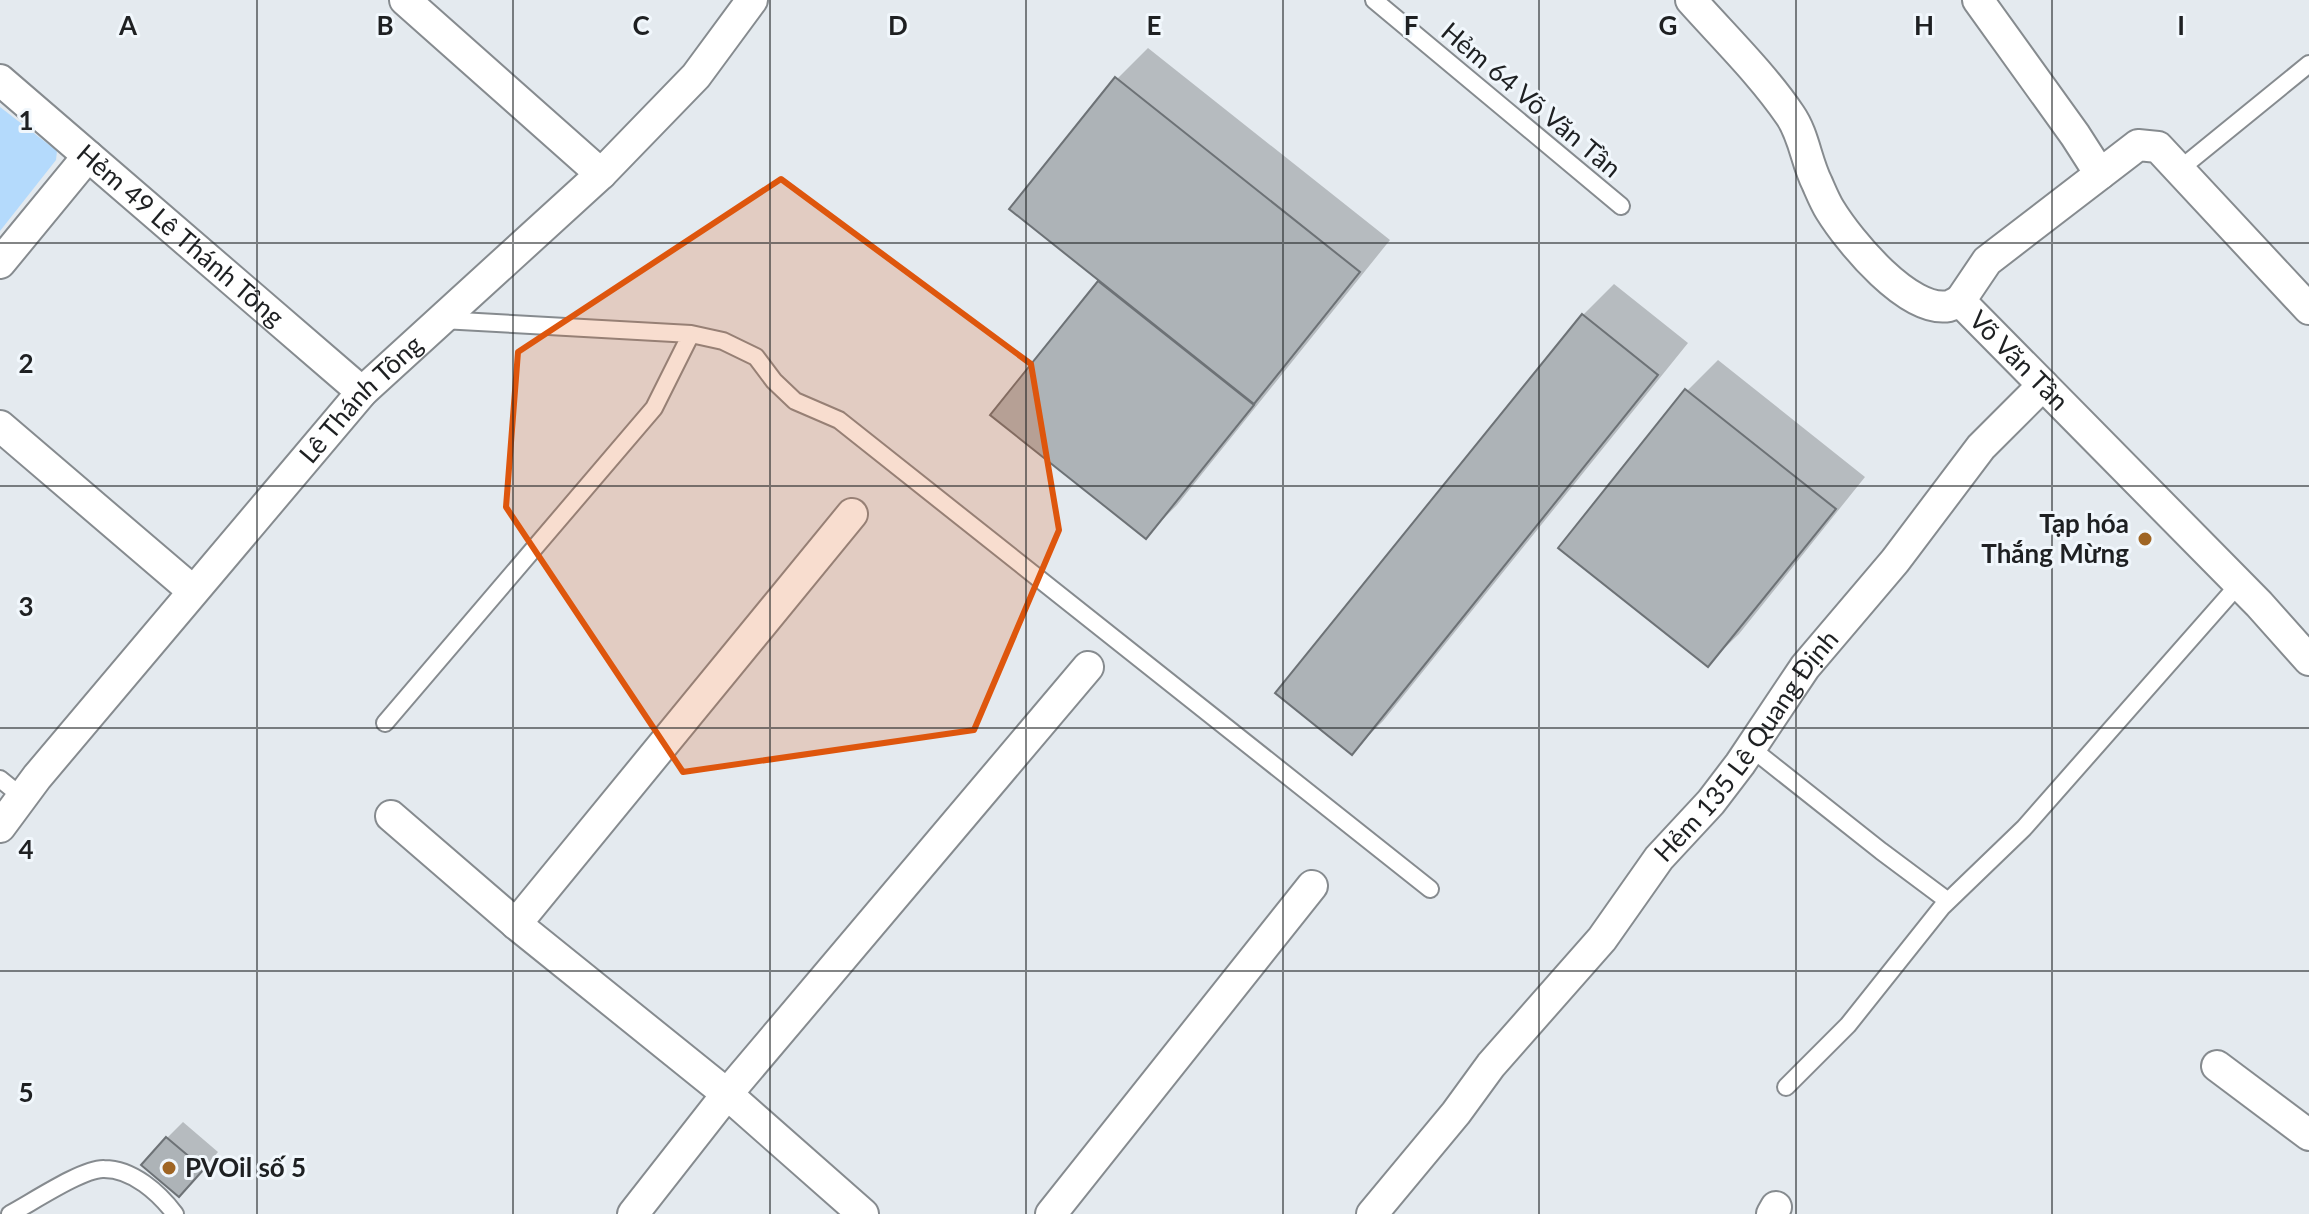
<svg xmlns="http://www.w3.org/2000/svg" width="2309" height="1214" viewBox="0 0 2309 1214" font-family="Lato,sans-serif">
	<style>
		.green { fill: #b4dafc }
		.shadow { fill: #0003 }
		.building { fill: #adb3b7; stroke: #6d7276; stroke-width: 2 }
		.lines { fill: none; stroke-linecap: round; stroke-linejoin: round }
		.lane-casing { stroke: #868b8f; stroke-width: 20 }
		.street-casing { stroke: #868b8f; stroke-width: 34 }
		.lane { stroke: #fff; stroke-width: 16 }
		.street { stroke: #fff; stroke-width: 30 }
		.marked { fill: #de560d; fill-opacity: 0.2; stroke: #de560d; stroke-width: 6; stroke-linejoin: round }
		.grid { fill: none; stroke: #1e2022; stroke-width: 2; stroke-opacity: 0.55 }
		.poi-dot { fill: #9f6524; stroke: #f1f7fc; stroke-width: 3 }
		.labels { text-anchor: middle; stroke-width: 6; stroke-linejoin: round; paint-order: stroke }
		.street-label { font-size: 26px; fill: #1e2022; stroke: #f1f7fc }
		.poi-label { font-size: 26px; font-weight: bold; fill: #1e2022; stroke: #f1f7fc; text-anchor: end }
		.grid-label { font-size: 26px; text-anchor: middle; font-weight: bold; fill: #1e2022; stroke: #f1f7fc; stroke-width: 6; stroke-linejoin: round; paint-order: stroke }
	</style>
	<rect width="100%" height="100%" fill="#e4eaef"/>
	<path class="green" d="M 0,107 L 57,151 L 56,160 L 0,231 Z"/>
	<path class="shadow" d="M 1148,48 L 1390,240 L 1177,505 L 1146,536 L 993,415 L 1101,280 L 1117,79 Z
		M 1614,284 L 1688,343 L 1383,721 L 1352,752 L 1583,315 Z
		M 1718,360 L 1865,477 L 1739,634 L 1708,664 L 1687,391 Z
		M 183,1122 L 218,1152 L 195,1179 L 167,1138 Z"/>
	<path class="building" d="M 1115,77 L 1360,272 L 1254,404 L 1009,209 Z
		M 1098,281 L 1254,405 L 1146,539 L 990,415 Z
		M 1582,314 L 1658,375 L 1352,755 L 1275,693 Z
		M 1685,389 L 1836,509 L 1708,667 L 1558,548 Z
		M 166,1137 L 204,1169 L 179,1197 L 141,1165 Z"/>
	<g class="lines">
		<g class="lane-casing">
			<path id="lane" d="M 1374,0 L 1621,206
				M 2180,169 L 2309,64
				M 442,320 L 691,334 L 723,341 L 756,357 L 774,381 L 795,401 L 839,420 L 1430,889
				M 385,723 L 654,408 L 691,334
				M 1751,748 L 1881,851 L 1948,901
				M 0,779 L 21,796
				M 1786,1087 L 1848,1025 L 1942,907 L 2024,828 L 2239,584
				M 10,1214 C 31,1203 83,1168 104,1169 C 133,1169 159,1193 175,1214"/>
		</g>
		<g class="street-casing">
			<g id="street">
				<path d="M 405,0 L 601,174"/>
				<path id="s1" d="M 1691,0 C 1724,37 1762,74 1790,115 C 1804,135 1806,161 1817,183 C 1821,192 1825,202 1830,210 C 1849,241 1909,314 1949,306 C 1953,305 1956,302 1960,301 L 2259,604 L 2309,660"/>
				<path d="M 1978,0 L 2075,135 L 2100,174"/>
				<path id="s2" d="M 0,80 L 362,392"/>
				<path d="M 0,263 L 88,156"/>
				<path d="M 1960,301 L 1987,261 L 2138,145 L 2158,147 L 2309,309"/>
				<path d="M 0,426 L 193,591"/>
				<path d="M 391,816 L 516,924 L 727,1094 L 863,1214"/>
				<path id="s3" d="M 0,827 L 37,777 L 362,392 L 601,174 L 696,76 L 752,0"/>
				<path d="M 516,924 L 852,514"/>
				<path d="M 2217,1066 L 2309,1135"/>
				<path d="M 633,1214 L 727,1094 L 1088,667"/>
				<path d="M 1051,1214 L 1312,886"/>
				<path id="s4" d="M 1372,1214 L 1456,1113 L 1491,1065 L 1602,939 L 1659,858 L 1711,802 L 1740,764 L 1805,667 L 1895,561 L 1981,447 L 2043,385"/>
				<path d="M 1772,1214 L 1776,1207"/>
			</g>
		</g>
		<use href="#lane" class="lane"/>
		<use href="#street" class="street"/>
	</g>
	<path class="marked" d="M 781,179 L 1031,364 L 1059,530 L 974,730 L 683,772 L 506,507 L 518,352 Z"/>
	<path class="grid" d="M 257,0 L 257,1214M 513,0 L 513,1214M 770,0 L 770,1214M 1026,0 L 1026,1214M 1283,0 L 1283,1214M 1539,0 L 1539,1214M 1796,0 L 1796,1214M 2052,0 L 2052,1214M 0,243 L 2309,243M 0,486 L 2309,486M 0,728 L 2309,728M 0,971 L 2309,971"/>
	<g class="poi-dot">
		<circle cx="2145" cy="539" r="8"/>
		<circle cx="169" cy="1168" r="8"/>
	</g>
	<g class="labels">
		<g class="street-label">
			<text transform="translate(1531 100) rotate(40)" y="9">Hẻm 64 Võ Văn Tần</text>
			<text dy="9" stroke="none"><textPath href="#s2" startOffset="238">Hẻm 49 Lê Thánh Tông</textPath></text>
			<text dy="9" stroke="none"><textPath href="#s1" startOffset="510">Võ Văn Tần</textPath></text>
			<text dy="9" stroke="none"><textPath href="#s3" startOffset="560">Lê Thánh Tông</textPath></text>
			<text dy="9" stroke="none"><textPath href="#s4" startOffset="600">Hẻm 135 Lê Quang Định</textPath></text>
		</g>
		<g class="poi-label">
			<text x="2129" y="533">Tạp hóa<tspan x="2129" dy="30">Thắng Mừng</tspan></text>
			<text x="185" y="1177" text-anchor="start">PVOil số 5</text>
		</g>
	</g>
	<g class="grid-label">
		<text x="128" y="35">A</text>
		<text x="385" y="35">B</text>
		<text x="641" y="35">C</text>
		<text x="898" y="35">D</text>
		<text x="1154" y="35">E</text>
		<text x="1411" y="35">F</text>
		<text x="1668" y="35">G</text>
		<text x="1924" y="35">H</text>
		<text x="2181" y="35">I</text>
		<text x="26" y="130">1</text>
		<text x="26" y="373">2</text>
		<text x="26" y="616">3</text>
		<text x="26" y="859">4</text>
		<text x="26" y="1102">5</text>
	</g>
</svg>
